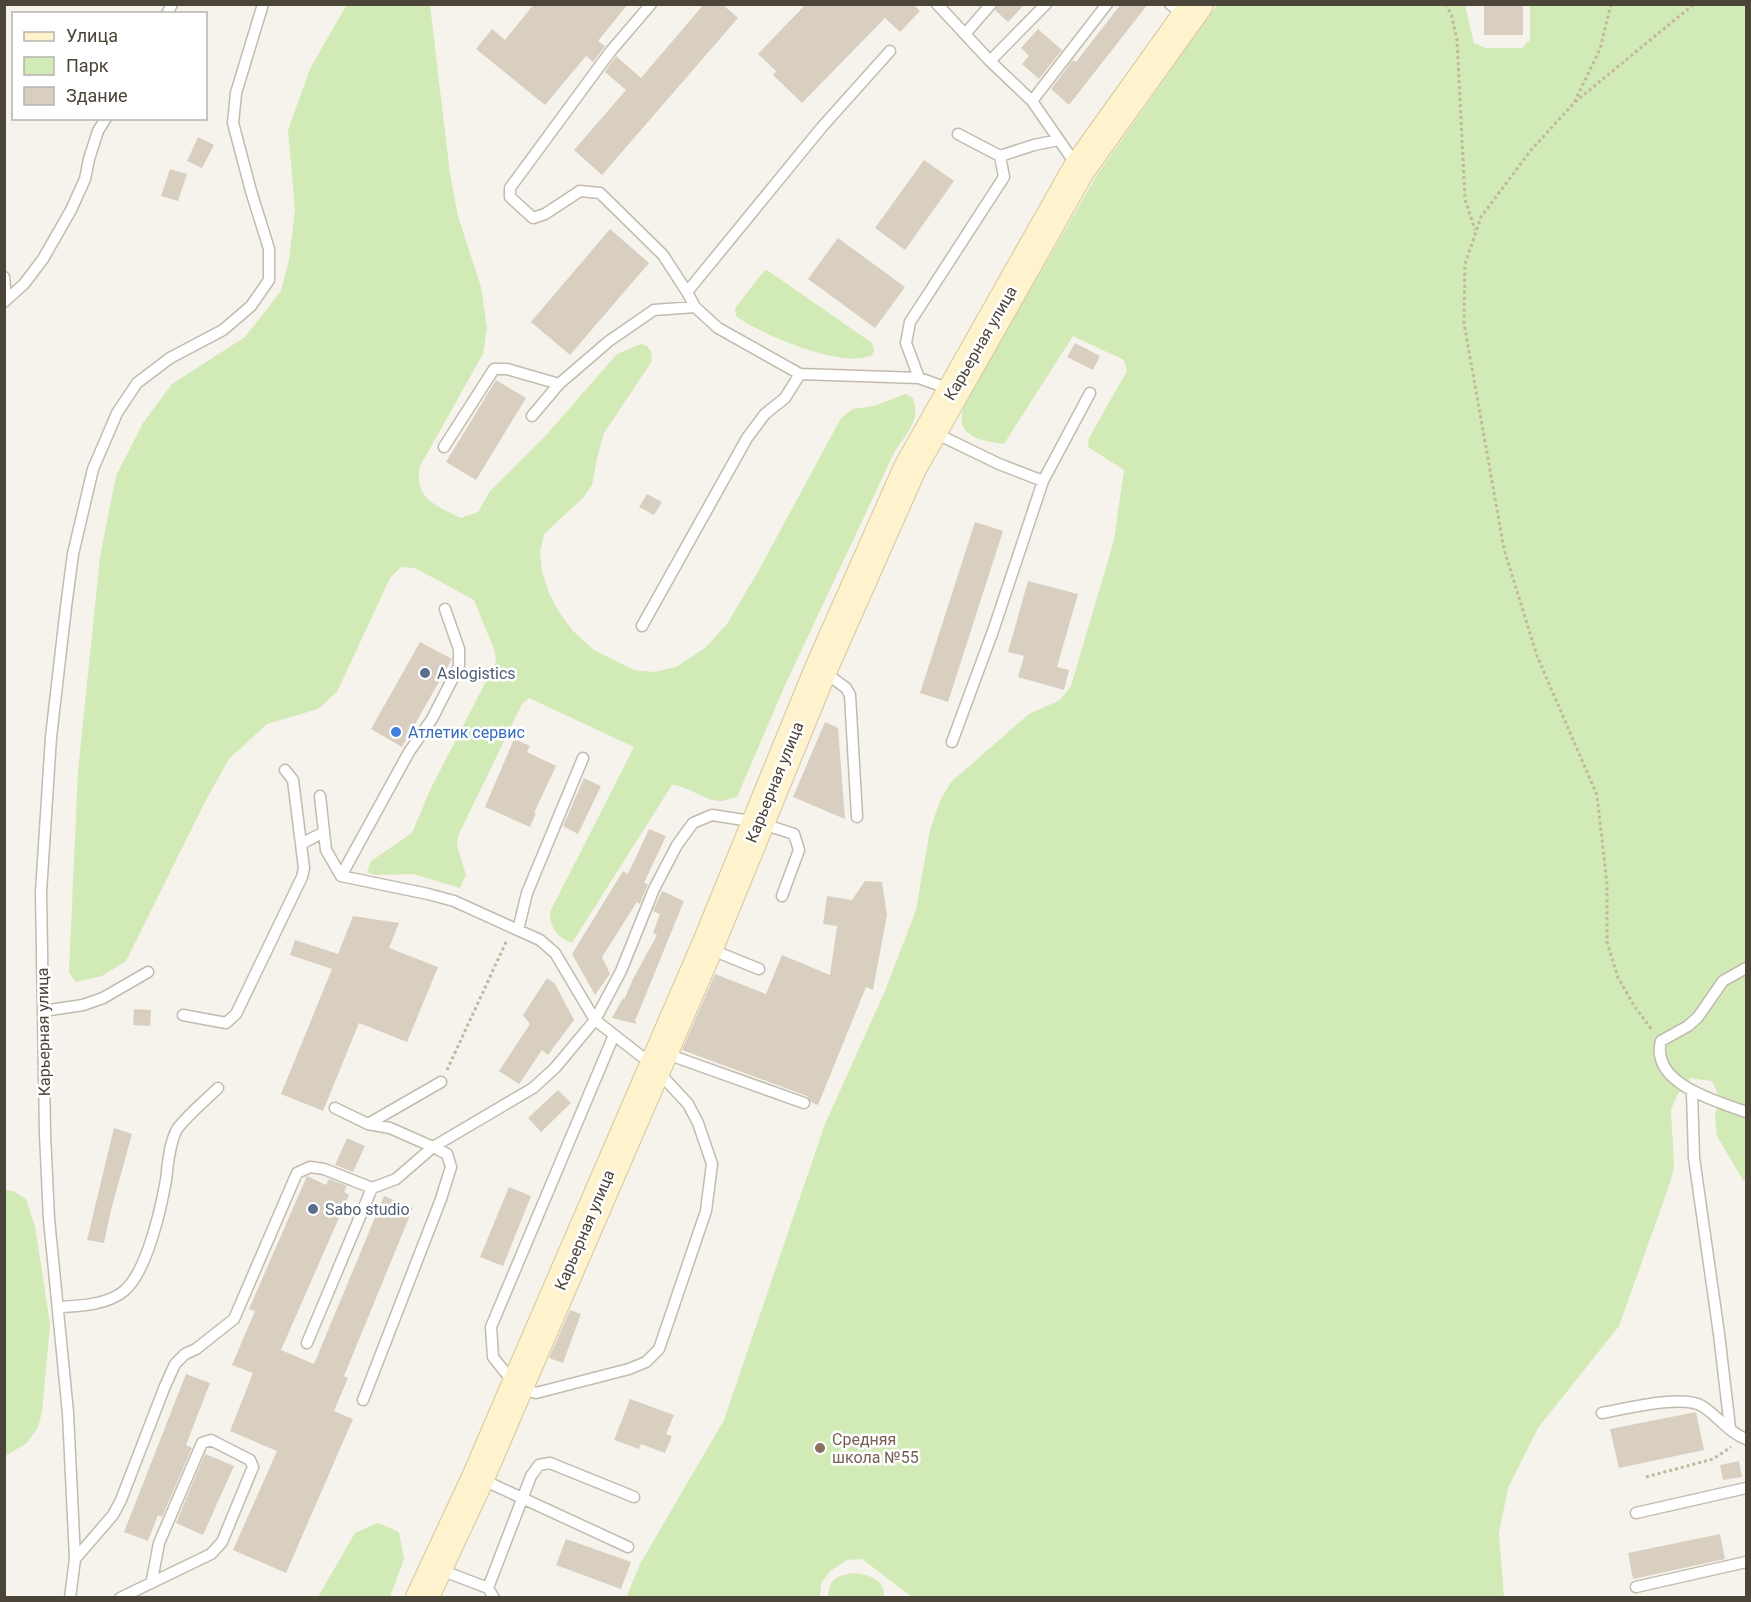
<svg xmlns="http://www.w3.org/2000/svg" width="1751" height="1602" viewBox="0 0 1751 1602" font-family="Roboto,sans-serif">
	<style>
		.green { fill: #d2eab5 }
		.building { fill: #d8cfc1 }
		.lines { fill: none; stroke-linecap: round; stroke-linejoin: round }
		.lane-casing { stroke: #c2bbae; stroke-width: 13 }
		.secondary-casing { stroke: #d6c79b; stroke-width: 34 }
		.path { stroke: #c4b79f; stroke-width: 3; stroke-dasharray: 3 3; stroke-linecap: butt }
		.lane { stroke: #fff; stroke-width: 10 }
		.secondary { stroke: #fff3cd; stroke-width: 32 }
		.service-dot { fill: #5c6f8a; stroke: #fff; stroke-width: 2 }
		.shop-dot { fill: #3f7fe0; stroke: #fff; stroke-width: 2 }
		.education-dot { fill: #8d6e63; stroke: #fff; stroke-width: 2 }
		.labels { text-anchor: middle; stroke-width: 5; stroke-linejoin: round; paint-order: stroke }
		.street-label { font-size: 16px; fill: #4b4439; stroke: #fff }
		.service-label { font-size: 16px; fill: #4e5e75; stroke: #fff; text-anchor: start }
		.shop-label { font-size: 16px; fill: #366cbe; stroke: #fff; text-anchor: start }
		.education-label { font-size: 16px; fill: #785e54; stroke: #fff; text-anchor: start }
	</style>
	<rect width="100%" height="100%" fill="#f6f3ec"/>
	<path class="green" d="M 347,4 L 430,5 L 450,174 L 458,216 L 481,287 L 487,327 L 483,354 L 420,466 C 413,498 436,506 461,518 L 478,512 L 490,491 L 548,433 L 617,354 L 641,344 L 647,346 L 651,351 L 652,361 L 604,433 L 597,458 L 592,485 L 583,498 L 544,534 L 540,553 L 542,572 L 549,593 L 559,612 L 573,631 L 594,650 L 634,670 L 654,672 L 676,667 L 705,648 L 727,624 L 759,570 L 841,418 L 853,409 L 874,406 L 905,394 L 913,398 C 921,421 907,432 895,451 L 786,683 L 737,797 C 732,798 727,800 723,801 C 705,802 690,786 672,785 L 572,943 C 558,938 549,927 550,912 L 634,747 L 529,698 L 522,704 L 458,836 L 457,846 L 466,875 L 460,888 L 413,874 L 375,875 L 367,872 L 371,861 L 412,833 L 430,790 L 496,662 L 495,652 L 474,600 L 415,568 L 401,567 L 390,578 L 337,692 L 318,709 L 267,724 L 229,759 L 207,798 L 126,961 L 102,976 L 76,982 L 69,972 L 78,771 L 100,557 L 116,476 L 143,423 L 172,384 L 245,337 L 281,291 L 289,260 L 295,209 L 288,130 L 310,69 Z
		M 1217,5 L 1465,5 L 1474,43 L 1485,48 L 1522,48 L 1530,40 L 1530,5 L 1746,5 L 1746,1182 L 1743,1180 L 1717,1136 L 1715,1117 L 1719,1096 L 1712,1081 L 1689,1078 L 1692,1092 L 1679,1092 L 1671,1109 L 1674,1167 L 1670,1183 L 1619,1326 L 1538,1428 L 1508,1488 L 1499,1533 L 1504,1597 L 912,1597 L 862,1559 L 847,1560 L 830,1571 L 821,1583 L 820,1597 L 626,1598 L 640,1564 L 724,1420 L 825,1124 L 885,991 L 916,910 L 930,830 L 940,801 L 951,782 L 1029,714 L 1060,700 L 1071,686 L 1114,540 L 1124,470 L 1088,447 L 1089,438 L 1127,371 L 1124,360 L 1073,336 L 1004,444 C 991,442 967,440 962,424 C 961,419 963,410 963,405 L 1097,175 Z
		M 767,270 L 872,343 L 874,350 L 872,355 C 845,370 759,334 736,316 L 735,308 L 764,271 Z
		M 5,1190 L 13,1191 L 26,1199 L 35,1226 L 50,1324 L 42,1412 L 38,1427 L 27,1443 L 5,1456 Z
		M 378,1523 L 399,1532 L 404,1559 L 390,1597 L 318,1597 L 355,1533 Z
		M 855,1573 C 870,1575 885,1580 884,1597 L 828,1597 C 829,1579 837,1575 855,1573 Z"/>
	<path class="building" d="M 534,4 L 628,4 L 598,41 L 605,46 L 593,62 L 586,56 L 545,105 L 476,49 L 492,29 L 505,40 Z
		M 704,4 L 722,4 L 738,18 L 602,175 L 574,150 L 626,90 L 605,72 L 616,56 L 641,78 Z
		M 806,4 L 913,4 L 920,11 L 900,32 L 885,18 L 802,103 L 773,75 L 776,71 L 758,54 Z
		M 998,4 L 1025,4 L 1008,22 L 995,10 Z
		M 1121,4 L 1148,4 L 1069,105 L 1051,89 L 1073,60 L 1076,62 Z
		M 1484,4 L 1523,4 L 1523,35 L 1484,35 Z
		M 1038,29 L 1062,50 L 1039,79 L 1022,64 L 1029,56 L 1021,48 Z
		M 198,137 L 214,145 L 202,168 L 187,161 Z
		M 924,160 L 954,181 L 905,250 L 875,228 Z
		M 170,169 L 187,174 L 178,201 L 161,196 Z
		M 610,229 L 649,263 L 570,355 L 531,322 Z
		M 838,238 L 905,287 L 875,328 L 808,279 Z
		M 1075,343 L 1100,356 L 1093,370 L 1067,357 Z
		M 496,380 L 526,398 L 476,480 L 446,462 Z
		M 647,494 L 662,502 L 654,515 L 639,507 Z
		M 975,522 L 1003,531 L 948,702 L 920,693 Z
		M 1028,581 L 1078,594 L 1057,667 L 1069,670 L 1064,690 L 1018,677 L 1024,656 L 1008,652 Z
		M 420,642 L 452,659 L 402,747 L 371,729 Z
		M 825,722 L 838,728 L 845,819 L 793,797 Z
		M 514,739 L 530,746 L 527,752 L 556,766 L 534,813 L 536,813 L 530,827 L 485,807 Z
		M 584,778 L 601,786 L 578,834 L 563,826 Z
		M 649,829 L 666,836 L 644,883 L 648,884 L 640,904 L 637,902 L 602,957 L 610,974 L 595,995 L 572,954 L 623,871 L 628,874 Z
		M 865,881 L 882,882 L 887,915 L 873,990 L 866,987 L 818,1105 L 811,1102 L 807,1096 L 682,1050 L 715,974 L 766,994 L 782,955 L 830,975 L 837,926 L 823,924 L 827,896 L 852,900 Z
		M 662,891 L 684,901 L 635,1021 L 637,1024 L 612,1018 L 623,998 L 624,1000 L 633,979 L 657,935 L 653,933 L 660,914 L 653,911 Z
		M 353,916 L 399,923 L 389,948 L 438,967 L 407,1042 L 359,1023 L 323,1111 L 281,1094 L 332,969 L 290,955 L 295,940 L 338,954 Z
		M 547,978 L 555,984 L 574,1020 L 548,1055 L 542,1050 L 519,1084 L 499,1071 L 530,1024 L 523,1015 Z
		M 134,1009 L 151,1010 L 150,1026 L 133,1025 Z
		M 558,1090 L 571,1103 L 541,1132 L 528,1118 Z
		M 114,1128 L 132,1134 L 111,1210 L 104,1243 L 87,1240 Z
		M 347,1138 L 365,1146 L 353,1172 L 335,1165 Z
		M 307,1176 L 326,1185 L 329,1179 L 347,1186 L 344,1192 L 349,1195 L 281,1350 L 314,1364 L 384,1196 L 413,1208 L 344,1376 L 348,1378 L 334,1411 L 353,1419 L 286,1573 L 233,1550 L 277,1451 L 230,1431 L 253,1373 L 232,1365 L 255,1311 L 249,1309 Z
		M 509,1187 L 531,1196 L 503,1266 L 480,1257 Z
		M 570,1310 L 581,1314 L 563,1363 L 549,1358 Z
		M 186,1374 L 210,1383 L 186,1445 L 192,1448 L 162,1517 L 158,1515 L 148,1541 L 124,1532 Z
		M 630,1399 L 674,1415 L 666,1434 L 672,1436 L 665,1453 L 641,1444 L 639,1449 L 614,1440 Z
		M 1696,1412 L 1704,1450 L 1619,1468 L 1610,1429 Z
		M 205,1454 L 234,1466 L 203,1535 L 176,1523 Z
		M 1739,1461 L 1742,1477 L 1723,1480 L 1720,1465 Z
		M 1720,1534 L 1725,1559 L 1633,1579 L 1628,1553 Z
		M 566,1539 L 631,1562 L 621,1589 L 556,1565 Z"/>
	<g class="lines">
		<g class="lane-casing">
			<path id="lane" d="M 651,4 L 610,52 L 510,188 L 510,197 L 533,218 L 545,214 L 580,191 L 600,193 L 663,255 L 687,292
				M 937,4 L 990,61 L 1032,101 L 1077,166
				M 1170,4 L 1185,16
				M 167,14 L 172,4
				M 965,34 L 991,4
				M 990,61 L 1046,4
				M 1032,101 L 1107,4
				M 1000,156 L 1034,145 L 1058,140
				M 4,277 L 6,300
				M 4,302 L 24,284 L 43,259 L 71,210 L 85,179 L 89,159 L 98,131 L 106,118
				M 695,307 L 687,292 L 822,127 L 890,51
				M 919,378 L 906,343 L 910,322 L 1004,177 L 1000,156 L 958,134
				M 532,416 L 559,384 L 609,341 L 654,310 L 695,307 L 718,328 L 800,374 L 919,378 L 950,389
				M 933,432 L 999,464 L 1043,481 L 1090,393
				M 444,447 L 494,369 L 507,369 L 559,384
				M 642,626 L 747,438 L 765,414 L 785,398 L 800,374
				M 823,671 L 846,688 L 850,695 L 857,817
				M 952,742 L 993,631 L 1043,481
				M 320,796 L 326,850 L 341,876 L 428,894 L 454,901 L 540,940 L 555,953 L 595,1020 L 641,1056 L 656,1062 L 664,1078 L 688,1104 L 698,1123 L 712,1164 L 706,1211 L 659,1349 L 646,1362 L 629,1369 L 536,1393 L 517,1387 L 493,1357 L 491,1327 L 614,1035
				M 301,844 L 324,832
				M 341,876 L 409,752 L 432,719 L 459,666 L 459,649 L 445,609
				M 518,930 L 527,893 L 583,758
				M 710,947 L 717,952 L 759,969
				M 1746,968 L 1723,981 L 1698,1017 L 1688,1026 L 1661,1041 C 1650,1084 1717,1101 1746,1112
				M 43,1011 L 83,1005 L 103,998 L 148,972
				M 183,1015 L 226,1023 L 236,1014 L 302,877 L 304,868 L 293,780 L 285,770
				M 664,1053 L 804,1103
				M 1692,1092 L 1694,1158 L 1719,1334 L 1730,1428
				M 335,1108 L 368,1124 L 390,1128 L 433,1147 L 533,1088 L 555,1068 L 595,1020 L 621,971 L 654,889 L 677,845 L 693,823 L 712,815 L 757,822 L 794,834 L 799,850 L 782,896
				M 368,1124 L 441,1082
				M 58,1307 C 80,1306 107,1305 124,1291 C 147,1272 161,1208 166,1180 C 168,1164 169,1146 176,1131 C 182,1120 208,1098 218,1088
				M 307,1343 L 372,1188 L 396,1179 L 433,1147 L 447,1154 L 451,1167 L 441,1199 L 363,1400
				M 1602,1413 C 1625,1409 1683,1394 1702,1406 C 1717,1415 1729,1433 1746,1439
				M 481,1479 L 628,1547
				M 1636,1513 L 1746,1488
				M 75,1559 L 113,1515 L 121,1500 L 165,1386 L 175,1364 L 185,1354 L 196,1349 L 234,1319 L 297,1173 L 310,1167 L 324,1169 L 372,1188
				M 438,1569 L 488,1588 L 494,1598
				M 1636,1587 L 1746,1562
				M 488,1588 L 531,1476 L 539,1465 L 550,1463 L 634,1497
				M 70,1598 L 75,1559 L 68,1413 L 49,1219 L 45,1134 L 41,892 L 51,737 L 66,607 L 73,554 L 93,469 L 117,413 L 137,383 L 170,358 L 223,330 L 251,306 L 269,280 L 269,249 L 251,191 L 233,123 L 236,93 L 263,4
				M 120,1598 L 211,1554 L 222,1542 L 253,1467 L 250,1460 L 211,1440 L 202,1443 L 159,1543 L 152,1580"/>
		</g>
		<g class="secondary-casing">
			<path id="secondary" d="M 422,1598 L 478,1478 L 517,1387 L 708,945 L 821,669 L 910,468 L 1079,169 L 1197,4"/>
		</g>
		<path class="path" d="M 1446,4 L 1452,17 L 1457,40 L 1465,199 L 1475,230
			M 1611,4 L 1600,49 L 1574,103 L 1531,150 L 1481,217 L 1465,264 L 1464,323 L 1504,549 L 1537,656 L 1597,795 L 1607,884 L 1607,942 L 1618,978 L 1635,1007 L 1652,1030
			M 1575,102 L 1694,4
			M 447,1070 L 507,940
			M 1646,1477 L 1713,1459 L 1731,1447"/>
		<use href="#lane" class="lane"/>
		<use href="#secondary" class="secondary"/>
	</g>
	<g class="service-dot">
		<circle cx="425" cy="673" r="6"/>
		<circle cx="313" cy="1209" r="6"/>
	</g>
	<circle class="shop-dot" cx="396" cy="732" r="6"/>
	<circle class="education-dot" cx="820" cy="1448" r="6"/>
	<g class="labels">
		<g class="street-label">
			<text transform="translate(980 343) rotate(-60)" y="6">Карьерная улица</text>
			<text transform="translate(774 782) rotate(-68)" y="6">Карьерная улица</text>
			<text transform="translate(43 1032) rotate(-91)" y="6">Карьерная улица</text>
			<text transform="translate(584 1230) rotate(-67)" y="6">Карьерная улица</text>
		</g>
		<g class="service-label">
			<text x="437" y="679">Aslogistics</text>
			<text x="325" y="1215">Sabo studio</text>
		</g>
		<g class="shop-label">
			<text x="408" y="738">Атлетик сервис</text>
		</g>
		<g class="education-label">
			<text x="832" y="1445">Средняя<tspan x="832" dy="18">школа №55</tspan></text>
		</g>
	</g>
	<rect width="1751" height="1602" fill="none" stroke="#4b4439" stroke-width="12"/>
	<rect x="12" y="12" width="195" height="108" fill="#ffffff" stroke="#b7b4b0" stroke-width="1.5"/>
	<rect x="24" y="32" width="30" height="9" fill="#fff3cd" stroke="#b7b4b0" stroke-width="1.5"/>
	<text x="66" y="42" font-size="18" fill="#4b4439">Улица</text>
	<rect x="24" y="57" width="30" height="18" fill="#d2eab5" stroke="#b7b4b0" stroke-width="1.5"/>
	<text x="66" y="72" font-size="18" fill="#4b4439">Парк</text>
	<rect x="24" y="87" width="30" height="18" fill="#d8cfc1" stroke="#b7b4b0" stroke-width="1.5"/>
	<text x="66" y="102" font-size="18" fill="#4b4439">Здание</text>
</svg>
